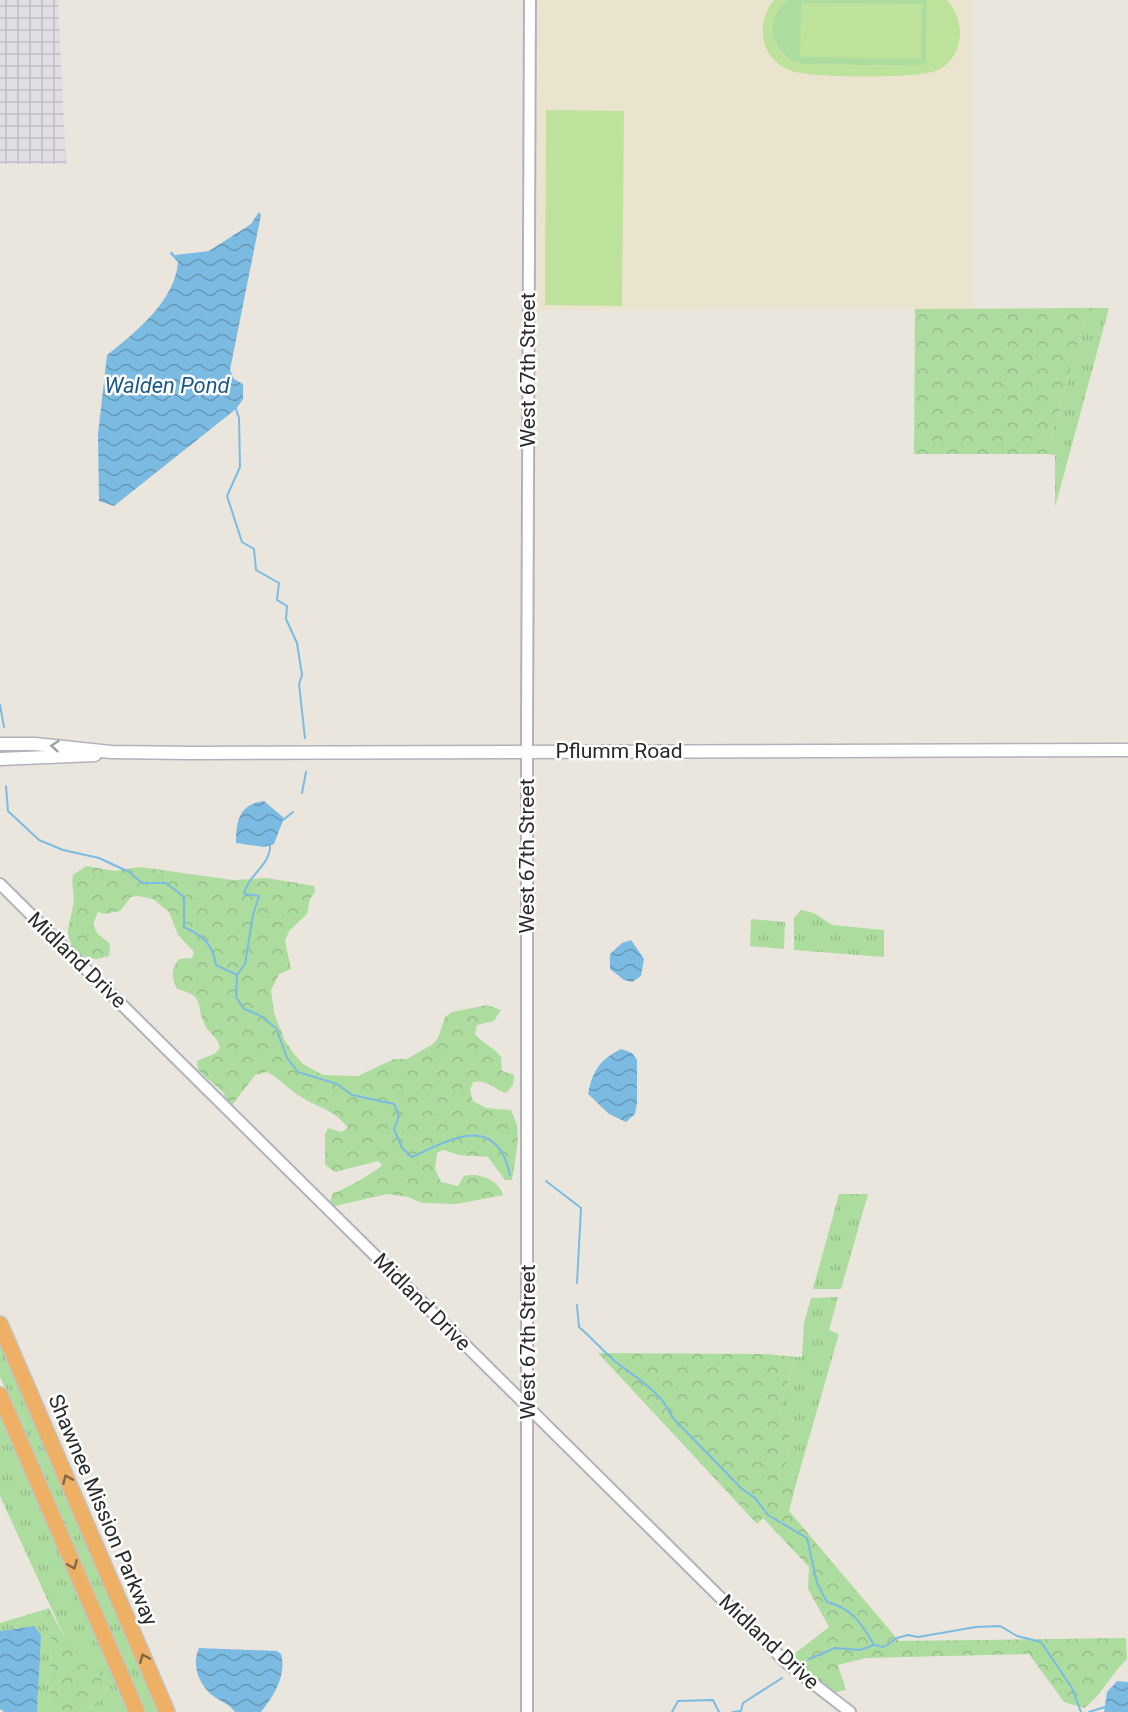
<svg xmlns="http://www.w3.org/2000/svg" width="1128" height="1712" viewBox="0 0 1128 1712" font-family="Roboto,sans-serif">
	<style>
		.industrial { fill: url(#industrial-grid) }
		.education { fill: #eae4ce }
		.grass { fill: url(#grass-tufts) }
		.forest { fill: url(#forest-crowns) }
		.park { fill: #addc9f }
		.pitch { fill: #bce29c }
		.water { fill: url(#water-waves) }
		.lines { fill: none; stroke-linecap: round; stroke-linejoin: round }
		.stream { stroke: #7bbbe2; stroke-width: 2 }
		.tertiary-casing { stroke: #b1b2bc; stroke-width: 14 }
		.secondary-casing { stroke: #b1b2bc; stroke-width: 15 }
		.motorway-casing { stroke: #c3c3c3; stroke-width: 18 }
		.tertiary { stroke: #fff; stroke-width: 10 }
		.secondary { stroke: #fff; stroke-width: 12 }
		.motorway { stroke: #eeb065; stroke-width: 15 }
		.oneway { stroke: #9f9f9f }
		.oneway2 { stroke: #826645 }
		.labels { text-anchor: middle; stroke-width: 5; stroke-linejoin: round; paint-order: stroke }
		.street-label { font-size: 21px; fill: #2a2a2a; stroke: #fff }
		.water-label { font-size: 22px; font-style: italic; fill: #1b598d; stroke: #fff }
	</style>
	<defs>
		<pattern id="industrial-grid" width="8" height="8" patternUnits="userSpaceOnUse" patternTransform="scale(1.5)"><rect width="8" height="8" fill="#e0dde4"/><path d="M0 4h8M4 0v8" fill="none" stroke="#c0bec4"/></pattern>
		<pattern id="grass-tufts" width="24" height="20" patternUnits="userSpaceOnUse" patternTransform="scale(1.5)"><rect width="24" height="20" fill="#addc9f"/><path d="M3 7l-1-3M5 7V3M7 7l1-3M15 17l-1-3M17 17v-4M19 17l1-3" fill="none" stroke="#95bd89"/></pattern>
		<pattern id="forest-crowns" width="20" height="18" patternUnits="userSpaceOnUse" patternTransform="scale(1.5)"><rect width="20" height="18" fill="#addc9f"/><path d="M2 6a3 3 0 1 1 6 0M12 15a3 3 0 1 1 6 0" fill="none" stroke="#95bd89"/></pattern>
		<pattern id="water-waves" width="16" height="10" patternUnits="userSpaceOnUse" patternTransform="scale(1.5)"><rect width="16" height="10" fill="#7bbbe2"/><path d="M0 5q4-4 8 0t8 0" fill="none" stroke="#6598b7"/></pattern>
	</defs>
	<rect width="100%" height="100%" fill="#eae6dd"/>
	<path class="industrial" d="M 0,0 L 58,0 L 66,164 L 0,164 Z"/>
	<path class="education" d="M 539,0 L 971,0 L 971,309 L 534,310 L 535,118 L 538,108 Z"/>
	<path class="grass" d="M 1088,308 L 1109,308 L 1055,507 L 1055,455 L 1047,454 Z
		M 801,910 L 814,913 L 832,925 L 884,930 L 884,957 L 794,950 L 794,918 Z
		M 751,919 L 785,922 L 784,949 L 750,946 Z
		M 839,1194 L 868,1194 L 841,1289 L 813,1289 Z
		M 838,1297 L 829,1330 L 839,1334 L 797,1480 L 785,1469 L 791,1439 L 779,1411 L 795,1357 L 802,1357 L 804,1323 L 811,1298 Z
		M 0,1343 L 160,1712 L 146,1712 L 0,1377 Z
		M 0,1416 L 129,1712 L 89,1712 L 89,1709 L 106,1692 C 95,1664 92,1653 65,1638 L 0,1496 Z
		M 40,1611 L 51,1634 L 49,1712 L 37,1712 L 39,1651 L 34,1626 L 0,1631 L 0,1623 Z"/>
	<path class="forest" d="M 1088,308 L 1047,454 L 914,454 L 915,309 Z
		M 86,866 L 115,871 L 140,867 L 233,880 L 267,878 L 314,886 L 315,892 L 310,899 L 307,914 L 289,931 L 285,941 L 291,969 L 279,974 L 271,990 L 274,1013 L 285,1041 L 294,1054 L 303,1064 L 323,1075 L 358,1076 L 394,1059 L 407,1059 L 433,1044 L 438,1038 L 445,1017 L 452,1012 L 487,1005 L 501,1010 L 494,1021 L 477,1025 L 475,1034 C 483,1044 494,1047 501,1057 L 502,1071 L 514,1075 L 513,1085 L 506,1093 C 493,1089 488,1079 473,1082 L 470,1090 L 473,1101 L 486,1108 L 511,1110 L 517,1125 L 518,1141 L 512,1180 L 505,1180 L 488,1157 L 459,1155 L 443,1150 L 437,1153 L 435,1169 L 441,1182 L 458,1186 L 464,1176 C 479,1172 499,1180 503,1195 L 457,1204 L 422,1203 L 408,1197 L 387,1194 L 335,1206 L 330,1202 L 333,1193 C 341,1192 380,1169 382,1165 L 378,1161 L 335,1172 L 325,1165 L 325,1134 L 328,1128 L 341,1132 L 348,1128 C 335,1110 319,1108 301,1097 C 288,1089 281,1079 267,1072 L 255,1075 L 232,1105 L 226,1100 L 224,1093 L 198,1070 L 197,1061 L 216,1053 L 220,1047 C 218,1038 211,1035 206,1027 C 194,1007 208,997 177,989 C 171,977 171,969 179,959 L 192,958 L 194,952 L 178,935 L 169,912 L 153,899 L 138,896 L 131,897 L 120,911 L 104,914 L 98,912 L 93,924 L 97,933 L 110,944 L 109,956 L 96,959 L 79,956 C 61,931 70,929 73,905 C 75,895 71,886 73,875 Z
		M 598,1353 L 768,1354 L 795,1357 L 779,1411 L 791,1439 L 785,1469 L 797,1480 L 789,1511 L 899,1641 L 1126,1638 L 1127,1659 C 1111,1674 1102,1695 1084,1708 L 1064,1702 L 1029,1654 L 866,1658 L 838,1665 L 846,1690 L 832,1693 L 789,1658 L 829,1627 L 808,1589 L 809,1567 L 763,1518 L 757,1524 Z
		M 49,1608 L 65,1638 L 86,1650 L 93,1659 L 106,1692 L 89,1708 L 89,1712 L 49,1712 L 51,1634 L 40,1611 Z"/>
	<path class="park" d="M 789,0 L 927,0 L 926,64 L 916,66 L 801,64 C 771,56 760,19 789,0 Z"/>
	<path class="pitch" d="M 774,0 L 789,0 C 761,18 770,57 801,64 L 916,66 L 926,64 L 927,0 L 947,0 C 966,21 965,56 938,70 C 921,79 810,78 792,71 C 761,61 754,24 774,0 Z
		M 801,3 L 922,4 L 921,59 L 800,57 Z
		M 546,110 L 624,111 L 622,306 L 545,305 Z"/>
	<path class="water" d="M 259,212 L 261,215 L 230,370 L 234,379 L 243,384 L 243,399 L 236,409 L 114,506 L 99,501 L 98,434 L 107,355 C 136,332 175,301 178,262 L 170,254 L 171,251 L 175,255 L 209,251 L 251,224 Z
		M 264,801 L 284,818 L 274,844 L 264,847 L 236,843 C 236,821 239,804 264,801 Z
		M 631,940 L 644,959 L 641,976 L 632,982 L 624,980 L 610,969 L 610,954 L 622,943 Z
		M 621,1049 L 632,1053 L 637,1060 L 637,1103 L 635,1114 L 626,1122 L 609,1114 L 588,1094 C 592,1072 600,1059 621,1049 Z
		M 34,1626 L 41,1635 L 37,1712 L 4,1712 L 0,1709 L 0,1631 Z
		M 199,1648 L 277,1651 L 281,1654 C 287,1675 274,1696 261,1712 L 235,1712 C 229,1704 224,1703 216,1698 C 199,1687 191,1665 199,1648 Z
		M 1117,1681 L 1128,1682 L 1128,1712 L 1104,1712 L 1107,1692 Z"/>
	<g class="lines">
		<path class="stream" d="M 236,409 L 239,418 L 240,467 L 227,496 L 242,542 L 254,549 L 256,570 L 279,583 L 277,600 L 287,606 L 286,619 L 297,643 L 302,675 L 299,684 L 305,738
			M 0,705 L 4,727
			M 6,786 L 8,811 L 39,840 L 63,850 L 99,858 L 129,872 L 142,883 L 166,883 L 184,897 L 184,927 C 203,936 213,944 216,965 L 237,975
			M 302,793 L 306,772
			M 282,821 L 293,812
			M 270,845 C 271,865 247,876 244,894 L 259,896 L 253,915 L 245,964 L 237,975 L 236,997 L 244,1009 L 259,1015 L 276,1028 L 287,1058 L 298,1072 L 337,1084 L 352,1095 L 394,1104 L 399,1116 L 394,1129 L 402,1148 L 412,1157 C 451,1139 496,1112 510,1175
			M 546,1181 L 581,1208 L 577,1283
			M 577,1305 L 579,1327 C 592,1338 603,1351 616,1362 C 636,1378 662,1392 672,1417 L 741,1488 L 755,1498 L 768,1515 L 807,1538 L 817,1583 L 827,1602 C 852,1608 862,1624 874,1645 L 884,1647 L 897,1638 L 908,1635 L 918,1637 L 976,1627 L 1000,1626 L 1017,1636 L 1041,1642 L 1072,1688 L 1081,1712
			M 809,1659 L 835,1648 L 860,1650 L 874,1645
			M 672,1712 L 678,1701 L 713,1700 L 719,1712
			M 733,1712 L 741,1711 L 743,1703 L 782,1678
			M 1089,1712 L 1105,1707"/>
		<g class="tertiary-casing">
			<path id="tertiary" d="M 0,884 L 751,1628 L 788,1664 L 850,1712
				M 527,1712 L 527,730 L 530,0"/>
		</g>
		<g class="secondary-casing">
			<path id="secondary" d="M 0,744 L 35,744 L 111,752 L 191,753 L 1128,750
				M 0,759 L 95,755"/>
		</g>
		<g class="motorway-casing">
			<path id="motorway" d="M 0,1324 L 167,1712
				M 0,1395 L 137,1712"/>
		</g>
		<use href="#tertiary" class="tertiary"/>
		<use href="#secondary" class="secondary"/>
		<use href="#motorway" class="motorway"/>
	</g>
	<defs><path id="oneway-chevron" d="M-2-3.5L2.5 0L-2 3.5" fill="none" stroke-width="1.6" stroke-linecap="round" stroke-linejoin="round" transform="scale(1.5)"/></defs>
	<use class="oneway" href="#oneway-chevron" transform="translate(55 746) rotate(-175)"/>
	<g class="oneway2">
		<use href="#oneway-chevron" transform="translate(67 1479) rotate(-113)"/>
		<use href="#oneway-chevron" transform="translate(73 1565) rotate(67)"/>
		<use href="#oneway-chevron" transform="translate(144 1658) rotate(-113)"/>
	</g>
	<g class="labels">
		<g class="street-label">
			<text transform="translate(528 370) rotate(-90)" y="7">West 67th Street</text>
			<text x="619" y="758">Pflumm Road</text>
			<text transform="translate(527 856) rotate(-90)" y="7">West 67th Street</text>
			<text transform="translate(77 960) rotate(44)" y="7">Midland Drive</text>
			<text transform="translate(422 1302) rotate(45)" y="7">Midland Drive</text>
			<text transform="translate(528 1342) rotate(-90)" y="7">West 67th Street</text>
			<text transform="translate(103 1510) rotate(67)" y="7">Shawnee Mission Parkway</text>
			<text transform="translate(769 1642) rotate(43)" y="7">Midland Drive</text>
		</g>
		<g class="water-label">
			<text x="167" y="393">Walden Pond</text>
		</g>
	</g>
</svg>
